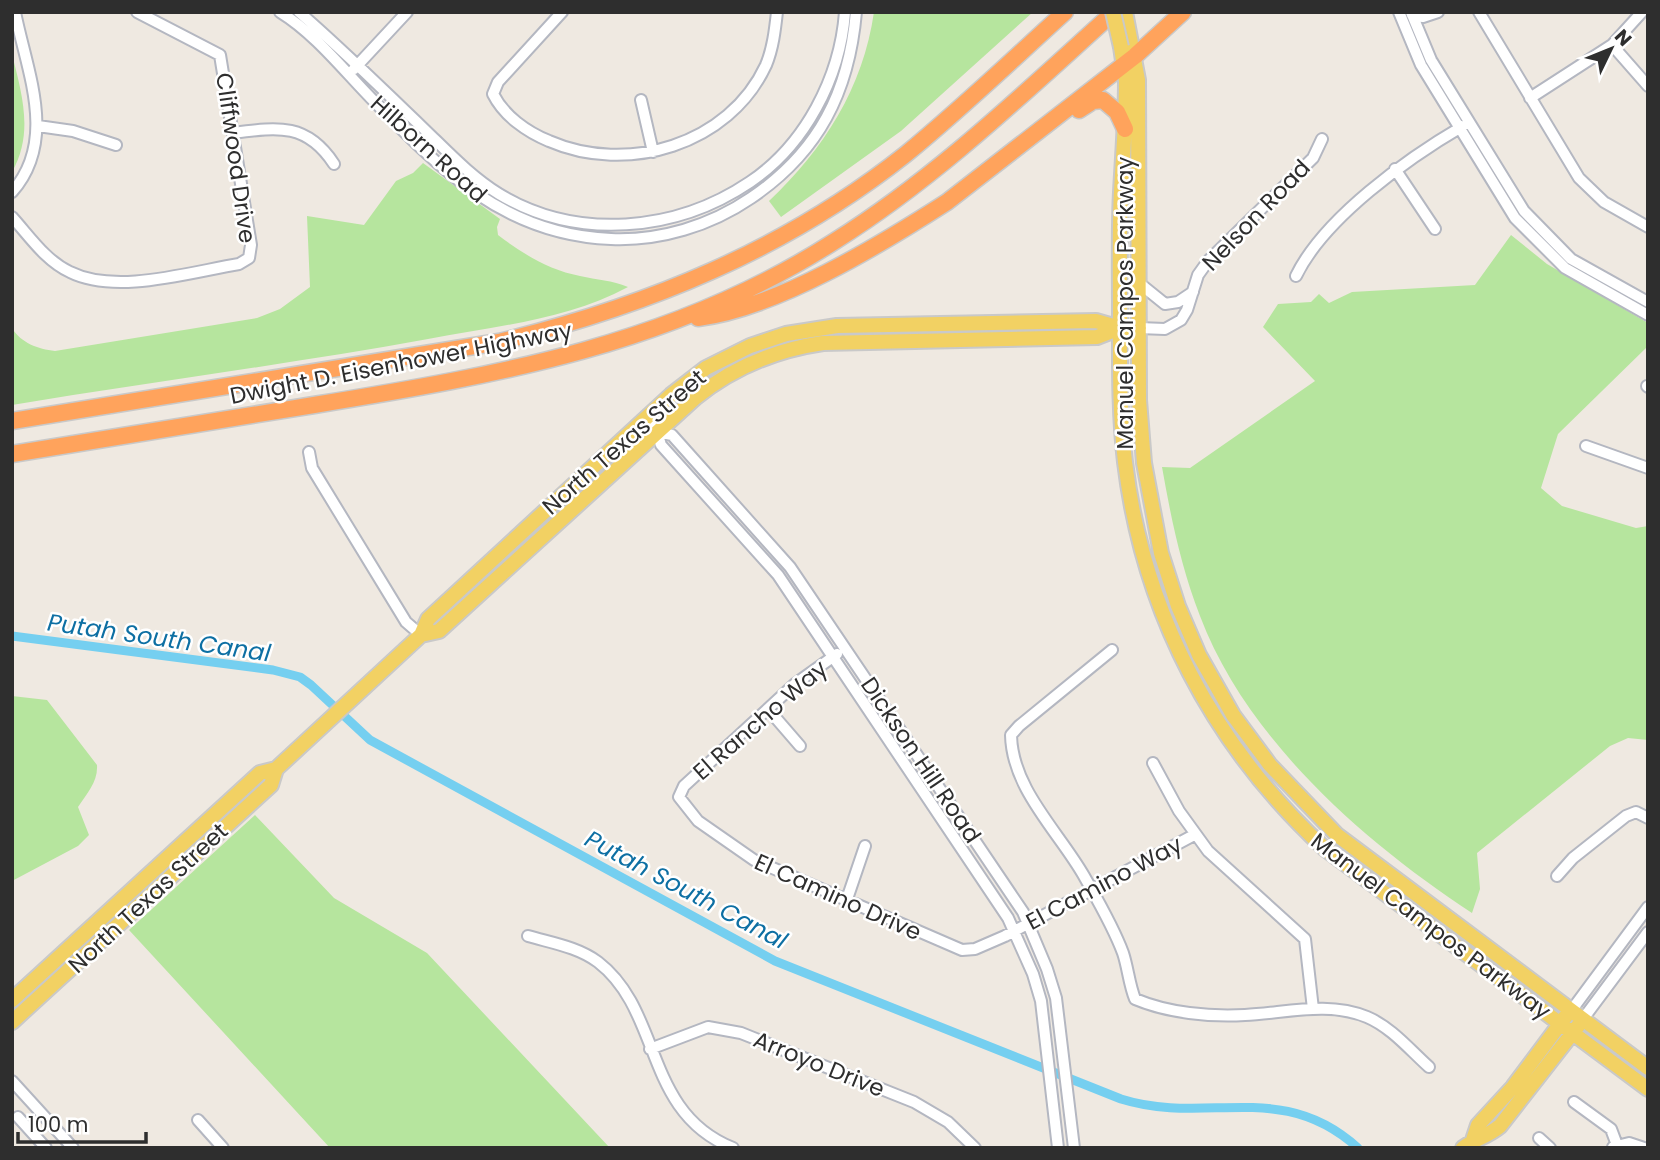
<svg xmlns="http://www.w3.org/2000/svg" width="1660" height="1160" viewBox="0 0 1660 1160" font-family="Poppins,sans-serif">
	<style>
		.green { fill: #b6e59e }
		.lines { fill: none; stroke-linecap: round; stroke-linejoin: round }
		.canal { stroke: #75cff0; stroke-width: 9 }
		.minor-casing { stroke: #b4b7c1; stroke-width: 14 }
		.major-casing { stroke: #c9c9c9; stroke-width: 18 }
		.highway-casing { stroke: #c9c9c9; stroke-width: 19 }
		.minor { stroke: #fff; stroke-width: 10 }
		.major { stroke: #f2d163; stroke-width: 14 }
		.highway { stroke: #ffa35c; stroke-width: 16 }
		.major-bridge-casing { stroke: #c9c9c9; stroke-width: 18; stroke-linecap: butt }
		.major-bridge { stroke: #f2d163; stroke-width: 14 }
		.labels { text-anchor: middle; stroke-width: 5; stroke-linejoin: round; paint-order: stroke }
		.street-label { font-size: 23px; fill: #2e2e2e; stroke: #fff }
		.water-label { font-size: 24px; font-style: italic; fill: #0d6fa3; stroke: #fff }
	</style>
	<rect width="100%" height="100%" fill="#efe9e1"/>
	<path class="green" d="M 874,12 L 1033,12 L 901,131 L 781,217 L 769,201 C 824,149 863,88 874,12 Z
		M 12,54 C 22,95 34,133 12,172 Z
		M 423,163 L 500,219 L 497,227 L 498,235 C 523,254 549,270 580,276 C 597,280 612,280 628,287 C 568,320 495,326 428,339 C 290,364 151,382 12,405 L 12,328 C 21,343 38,349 55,351 L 257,318 L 280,309 L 310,287 L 307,216 L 364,225 L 396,181 L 413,173 Z
		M 1511,235 L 1547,264 L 1648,323 L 1646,348 L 1558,434 L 1541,488 L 1562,506 L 1636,528 L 1648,526 L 1648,740 L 1628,738 L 1610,746 L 1477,853 L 1480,889 L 1472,913 C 1364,842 1247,740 1200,616 C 1181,567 1171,518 1162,467 L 1190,468 L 1315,381 L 1263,327 L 1278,304 L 1311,302 L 1319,294 L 1329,303 L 1352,292 L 1475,285 Z
		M 12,696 L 47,700 L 97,765 C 98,782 87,793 78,807 L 89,835 L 78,846 L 12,881 Z
		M 255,815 L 334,898 L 427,953 L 610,1148 L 330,1148 L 129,930 Z"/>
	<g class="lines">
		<path class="canal" d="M 12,636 L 273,670 L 300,677 L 311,685 L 370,740 L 775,961 L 1121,1099 C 1207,1126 1281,1078 1358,1148"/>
		<g class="minor-casing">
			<path id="minor" d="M 280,12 C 314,33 341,67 368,95 C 439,168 503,235 611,239 C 660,241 710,226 751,198 C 819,152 849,92 856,12
				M 299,12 C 342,49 382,89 423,128 C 447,151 470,176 499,194 C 577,241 676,232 750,182 C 805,145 840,78 845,12
				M 562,12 L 498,82 L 493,94 C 504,116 527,132 549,141 C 627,175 729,145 766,65 C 773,48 775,30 777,12
				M 1399,12 L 1421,65 L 1515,218 L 1565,268 L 1648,315
				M 1411,12 L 1431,60 L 1524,211 L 1571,259 L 1648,302
				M 1479,12 L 1579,178 L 1604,202 L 1648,227
				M 1412,15 L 1423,17 L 1438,12
				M 1612,45 L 1648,86
				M 354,69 L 407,12
				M 1530,98 L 1612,45 L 1642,12
				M 641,100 L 653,152
				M 38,126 L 73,131 L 116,145
				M 233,133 C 279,127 307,123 334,164
				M 1395,169 L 1435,229
				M 12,192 C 58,140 27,72 15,12
				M 12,217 C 30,237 46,261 70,272 C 116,295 190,272 239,264 L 249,258 L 251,245 L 220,55 L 137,12
				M 1296,276 C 1324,218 1408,158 1463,126
				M 1139,283 L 1165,304 L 1178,302 L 1193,292
				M 1139,328 L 1165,329 L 1181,320 L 1187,310 L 1198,275 L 1208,261 L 1313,158 L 1322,139
				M 1647,386 L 1648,387
				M 645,419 L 657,432 L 661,445 L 778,575 L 1008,918 L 1033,974 L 1041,1001 L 1058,1148
				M 657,432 L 672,435 L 790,567 L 1023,912 L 1047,969 L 1056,998 L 1074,1148
				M 1586,446 L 1648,468
				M 309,452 L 312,468 L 406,622 L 421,635
				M 1112,650 L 1019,726 L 1011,735 C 1012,789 1059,832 1084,876 C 1098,901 1113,926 1123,953 C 1128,968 1129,984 1135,999 C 1168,1013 1210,1017 1245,1015 C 1286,1013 1328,1001 1367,1017 C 1391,1027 1410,1050 1429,1067
				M 837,654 L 795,684 L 684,786 L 679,797 L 698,821 L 754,860 L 962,950 L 975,949 L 1005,936 L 1194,835
				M 768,709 L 800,746
				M 1153,763 L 1179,811 L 1208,851 L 1305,939 L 1313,1009
				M 1557,876 L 1573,858 L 1626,816 L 1636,812 L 1648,818
				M 846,902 L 865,846
				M 528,936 C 552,943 578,947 598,962 C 663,1012 643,1112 733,1148
				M 1571,1011 L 1648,907
				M 1583,1019 L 1648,932
				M 650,1049 L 708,1027 L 741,1033 L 914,1102 L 948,1122 L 975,1148
				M 12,1081 L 73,1148
				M 1574,1102 L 1611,1129 L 1617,1145
				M 18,1117 L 46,1148
				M 198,1120 L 223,1148
				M 1539,1138 L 1550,1148
				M 1613,1147 L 1629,1143 L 1644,1148"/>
		</g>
		<g class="major-casing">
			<path id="major" d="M 1125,12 L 1138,80 L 1139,400 L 1144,463 L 1161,553 L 1178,606 L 1199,655 L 1233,715 L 1270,765 L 1337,835 L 1648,1068
				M 1121,47 L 1126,81 C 1126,118 1123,155 1121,192 C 1119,231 1120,270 1120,309 C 1120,360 1119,411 1125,462 C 1143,612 1213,745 1324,848 L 1648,1089
				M 421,635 L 439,631 L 695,398 C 732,368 775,350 823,343 L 1097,337 L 1120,328
				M 12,1000 L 260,773 L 276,769
				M 12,1022 L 271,785 L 276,769 L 421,635 L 428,619 L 671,395 L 706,368 L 750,346 L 786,334 L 837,326 L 1096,321 L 1120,328 L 1139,328
				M 1473,1140 L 1478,1125 L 1513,1087 L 1566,1016
				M 1463,1148 C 1475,1139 1488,1136 1500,1126 L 1578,1026"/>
		</g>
		<g class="highway-casing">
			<path id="highway" d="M 1079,110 L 1093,101 L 1103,100 L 1117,112 L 1125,129
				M 698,318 C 777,308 880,245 947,202 L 1135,56 L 1183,12
				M 12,421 L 499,342 C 647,306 785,250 906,154 C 961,109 1012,60 1065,12
				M 12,454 C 113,437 214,421 314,405 C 499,375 675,344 835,241 C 937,177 1024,93 1114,12"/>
		</g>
		<use href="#minor" class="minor"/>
		<use href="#major" class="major"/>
		<use href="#highway" class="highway"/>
		<g class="major-bridge-casing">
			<path id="major-bridge" d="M 1113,12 L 1121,47"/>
		</g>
		<use href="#major-bridge" class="major-bridge"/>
	</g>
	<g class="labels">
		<g class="street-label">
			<text transform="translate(429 149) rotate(42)" y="8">Hilborn Road</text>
			<text transform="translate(236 158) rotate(82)" y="8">Cliffwood Drive</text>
			<text transform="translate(1256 215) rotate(-46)" y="8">Nelson Road</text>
			<text transform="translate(1125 303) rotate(-90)" y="8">Manuel Campos Parkway</text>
			<text transform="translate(401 363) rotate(-11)" y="8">Dwight D. Eisenhower Highway</text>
			<text transform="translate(624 442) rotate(-41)" y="8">North Texas Street</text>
			<text transform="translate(760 720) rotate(-41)" y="8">El Rancho Way</text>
			<text transform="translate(921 760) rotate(56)" y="8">Dickson Hill Road</text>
			<text transform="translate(1104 883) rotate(-28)" y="8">El Camino Way</text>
			<text transform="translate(838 897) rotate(24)" y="8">El Camino Drive</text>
			<text transform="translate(148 898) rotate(-43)" y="8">North Texas Street</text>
			<text transform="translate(1431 926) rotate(37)" y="8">Manuel Campos Parkway</text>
			<text transform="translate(819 1064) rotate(22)" y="8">Arroyo Drive</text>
		</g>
		<g class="water-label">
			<text transform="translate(159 638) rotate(8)" y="8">Putah South Canal</text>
			<text transform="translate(686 890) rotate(28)" y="8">Putah South Canal</text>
		</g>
	</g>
	<rect width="1660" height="1160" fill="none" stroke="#2e2e2e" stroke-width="28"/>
	<g transform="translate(1611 49) rotate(47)" stroke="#ffffff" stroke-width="5" paint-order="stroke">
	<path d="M0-5L12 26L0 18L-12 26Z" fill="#2e2e2e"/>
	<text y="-10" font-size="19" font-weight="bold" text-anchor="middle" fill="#2e2e2e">N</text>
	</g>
	<path d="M18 1132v10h128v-10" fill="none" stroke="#2e2e2e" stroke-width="3.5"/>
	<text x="28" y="1132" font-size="21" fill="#2e2e2e" stroke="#ffffff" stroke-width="5" paint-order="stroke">100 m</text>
</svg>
